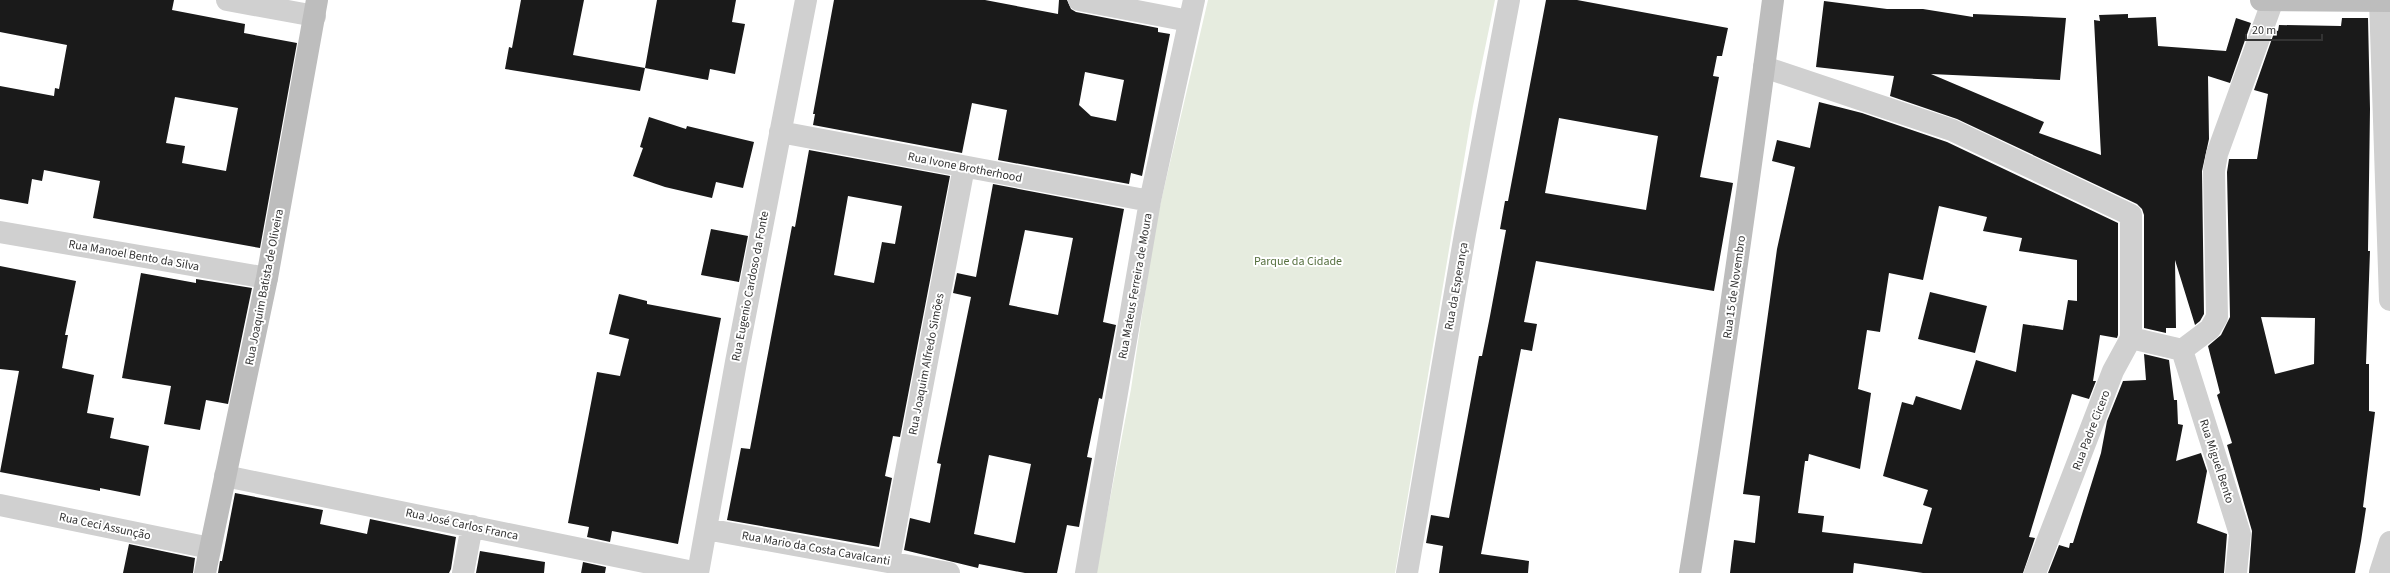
<svg xmlns="http://www.w3.org/2000/svg" width="2390" height="573" viewBox="0 0 2390 573" font-family="'Source Sans 3',sans-serif">
	<style>
		.green { fill: #e6ecdf }
		.building { fill: #1a1a1a; fill-rule: evenodd }
		.lines { fill: none; stroke-linecap: round; stroke-linejoin: round }
		.street { stroke: #d0d0d0; stroke-width: 22 }
		.secondary { stroke: #bdbdbd; stroke-width: 22 }
		.labels { text-anchor: middle; stroke-width: 4; stroke-linejoin: round; paint-order: stroke }
		.street-label { font-size: 12px; fill: #333; stroke: #fff }
		.park-label { font-size: 12px; fill: #56703f; stroke: #fff }
	</style>
	<rect width="100%" height="100%" fill="#fff"/>
	<path class="green" d="M 1208,0 L 1495,0 L 1473,106 L 1395,573 L 1096,573 L 1131,389 L 1155,227 Z"/>
	<path class="building" d="M 0,0 L 174,0 L 172,10 L 245,24 L 244,33 L 297,43 L 260,248 L 93,218 L 100,181 L 44,170 L 42,181 L 32,179 L 28,204 L 0,199 L 0,86 L 54,96 L 55,88 L 59,89 L 67,45 L 0,32 ZM 175,97 L 238,108 L 226,171 L 182,163 L 185,146 L 166,143 Z
		M 521,0 L 584,0 L 573,55 L 645,68 L 640,91 L 505,69 L 509,47 L 512,48 Z
		M 657,0 L 736,0 L 732,22 L 745,24 L 735,74 L 710,69 L 708,80 L 645,68 Z
		M 834,0 L 985,0 L 1058,14 L 1059,0 L 1067,0 L 1071,9 L 1076,12 L 1158,28 L 1158,32 L 1170,34 L 1142,176 L 1131,173 L 1129,184 L 998,160 L 1007,110 L 972,103 L 962,153 L 813,125 L 815,114 L 813,114 ZM 1085,72 L 1124,80 L 1116,121 L 1091,116 L 1079,105 Z
		M 1546,0 L 1577,0 L 1728,28 L 1722,56 L 1717,56 L 1713,76 L 1719,77 L 1700,177 L 1733,183 L 1714,291 L 1536,261 L 1524,322 L 1537,324 L 1532,351 L 1521,349 L 1481,554 L 1529,561 L 1528,573 L 1439,573 L 1443,546 L 1426,543 L 1431,515 L 1449,518 L 1479,356 L 1482,356 L 1490,316 L 1506,230 L 1500,229 L 1505,201 L 1508,201 ZM 1559,118 L 1658,136 L 1646,210 L 1545,193 Z
		M 1824,1 L 1887,9 L 1923,9 L 1973,17 L 1973,14 L 2066,18 L 2060,80 L 1931,74 L 2044,122 L 2039,133 L 2101,155 L 2094,20 L 2100,21 L 2099,15 L 2128,14 L 2128,18 L 2156,17 L 2158,46 L 2226,51 L 2236,18 L 2251,23 L 2230,83 L 2208,76 L 2209,139 L 2202,171 L 2204,314 L 2200,321 L 2195,325 L 2175,260 L 2176,328 L 2166,328 L 2166,333 L 2144,328 L 2144,215 L 2142,209 L 2137,204 L 1957,119 L 1890,96 L 1894,76 L 1816,67 Z
		M 2342,18 L 2368,18 L 2370,109 L 2368,251 L 2370,251 L 2366,364 L 2369,364 L 2369,411 L 2375,412 L 2363,507 L 2366,508 L 2361,541 L 2355,573 L 2249,573 L 2252,531 L 2227,445 L 2232,443 L 2217,395 L 2220,393 L 2208,346 L 2221,335 L 2230,317 L 2227,172 L 2229,159 L 2257,159 L 2268,94 L 2254,90 L 2275,30 L 2278,31 L 2279,25 L 2341,26 ZM 2261,317 L 2315,318 L 2314,364 L 2275,374 Z
		M 1819,102 L 1862,113 L 1947,142 L 2118,223 L 2118,335 L 2117,338 L 2100,335 L 2093,381 L 2096,381 L 2089,399 L 2072,394 L 2029,537 L 2035,538 L 2023,573 L 1923,573 L 1854,563 L 1853,573 L 1730,573 L 1734,540 L 1755,543 L 1760,496 L 1743,494 L 1777,249 L 1795,167 L 1772,161 L 1777,140 L 1810,148 ZM 1939,206 L 1987,217 L 1983,231 L 2022,238 L 2019,251 L 2077,260 L 2077,301 L 2068,300 L 2063,330 L 2023,324 L 2016,372 L 1976,360 L 1961,410 L 1916,396 L 1913,405 L 1902,402 L 1883,476 L 1928,490 L 1923,505 L 1932,508 L 1922,544 L 1822,532 L 1824,516 L 1798,513 L 1805,461 L 1808,461 L 1809,454 L 1860,469 L 1871,393 L 1858,389 L 1867,330 L 1880,332 L 1889,273 L 1923,280 Z
		M 649,117 L 686,129 L 687,126 L 754,142 L 743,188 L 716,182 L 712,198 L 665,187 L 633,176 L 643,148 L 640,147 Z
		M 809,150 L 950,176 L 900,437 L 893,436 L 885,476 L 892,478 L 879,547 L 727,520 L 741,448 L 750,449 L 792,226 L 795,227 ZM 848,196 L 902,206 L 895,244 L 882,242 L 874,283 L 834,275 Z
		M 993,184 L 1124,209 L 1103,322 L 1116,325 L 1102,399 L 1099,398 L 1087,457 L 1092,458 L 1086,490 L 1079,527 L 1067,525 L 1057,573 L 1025,573 L 979,564 L 978,568 L 904,550 L 910,518 L 930,523 L 941,464 L 937,463 L 971,297 L 953,293 L 957,273 L 976,277 ZM 1025,230 L 1073,238 L 1058,315 L 1009,305 ZM 989,455 L 1031,464 L 1015,543 L 974,534 Z
		M 711,229 L 748,236 L 739,282 L 701,275 Z
		M 0,266 L 76,281 L 65,335 L 68,335 L 62,368 L 94,375 L 87,413 L 114,418 L 110,438 L 149,446 L 140,496 L 100,488 L 100,491 L 0,472 L 19,371 L 0,369 Z
		M 141,273 L 196,283 L 196,279 L 252,288 L 228,404 L 206,400 L 200,430 L 164,424 L 171,386 L 122,378 Z
		M 1930,292 L 1987,306 L 1975,353 L 1918,339 Z
		M 619,294 L 647,301 L 647,304 L 721,318 L 678,544 L 612,531 L 610,542 L 587,537 L 589,527 L 568,523 L 597,372 L 620,376 L 629,339 L 609,334 Z
		M 2144,354 L 2169,360 L 2174,400 L 2177,400 L 2178,424 L 2183,425 L 2176,461 L 2201,453 L 2207,471 L 2197,523 L 2227,534 L 2224,573 L 2048,573 L 2059,545 L 2069,548 L 2070,543 L 2073,543 L 2101,453 L 2107,421 L 2123,381 L 2146,380 Z
		M 235,493 L 323,510 L 320,524 L 367,534 L 370,519 L 456,537 L 451,569 L 449,573 L 218,573 L 220,561 L 222,561 Z
		M 129,544 L 195,558 L 193,573 L 123,573 Z
		M 480,551 L 545,562 L 544,573 L 476,573 Z
		M 583,562 L 606,567 L 605,573 L 581,573 Z"/>
	<g class="lines">
		<path class="street" d="M 227,0 L 315,16
			M 1079,0 L 1189,21
			M 2380,1 L 2390,300
			M 1764,67 L 1952,130 L 2131,215 L 2131,338
			M 780,132 L 1150,201
			M 0,232 L 267,278
			M 2182,350 L 2210,329 L 2217,317 L 2214,171 L 2217,154 L 2273,0
			M 2182,350 L 2240,534 L 2236,573
			M 225,476 L 698,573
			M 0,505 L 210,548
			M 706,529 L 949,573
			M 889,561 L 964,167
			M 463,573 L 472,526
			M 698,573 L 736,362 L 806,0
			M 1086,573 L 1150,201 L 1194,0
			M 1407,573 L 1465,234 L 1509,0
			M 2035,573 L 2113,371 L 2131,338 L 2182,350
			M 2380,573 L 2390,542"/>
		<path class="secondary" d="M 2261,0 L 2390,1
			M 205,573 L 267,278 L 317,0
			M 1690,573 C 1721,382 1748,191 1773,0"/>
	</g>
	<g class="labels">
		<g class="street-label">
			<text transform="translate(965 167) rotate(11)" y="4">Rua Ivone Brotherhood</text>
			<text transform="translate(134 255) rotate(10)" y="4">Rua Manoel Bento da Silva</text>
			<text transform="translate(750 286) rotate(-79)" y="4">Rua Eugenio Cardoso da Fonte</text>
			<text transform="translate(1135 286) rotate(-80)" y="4">Rua Mateus Ferreira de Moura</text>
			<text transform="translate(1456 286) rotate(-80)" y="4">Rua da Esperança</text>
			<text transform="translate(264 287) rotate(-79)" y="4">Rua Joaquim Batista de Oliveira</text>
			<text transform="translate(1734 287) rotate(-82)" y="4">Rua 15 de Novembro</text>
			<text transform="translate(926 364) rotate(-79)" y="4">Rua Joaquim Alfredo Simões</text>
			<text transform="translate(2091 430) rotate(-69)" y="4">Rua Padre Cicero</text>
			<text transform="translate(2217 461) rotate(72)" y="4">Rua Miguel Bento</text>
			<text transform="translate(462 524) rotate(12)" y="4">Rua José Carlos Franca</text>
			<text transform="translate(105 526) rotate(12)" y="4">Rua Ceci Assunção</text>
			<text transform="translate(816 548) rotate(10)" y="4">Rua Mario da Costa Cavalcanti</text>
		</g>
		<g class="park-label">
			<text x="1298" y="265">Parque da Cidade</text>
		</g>
	</g>
	<path d="M2246 34v6h76v-6" fill="none" stroke="#333333" stroke-width="2"/>
	<text x="2252" y="34" font-size="12" fill="#333333" stroke="#ffffff" stroke-width="3" paint-order="stroke">20 m</text>
</svg>
